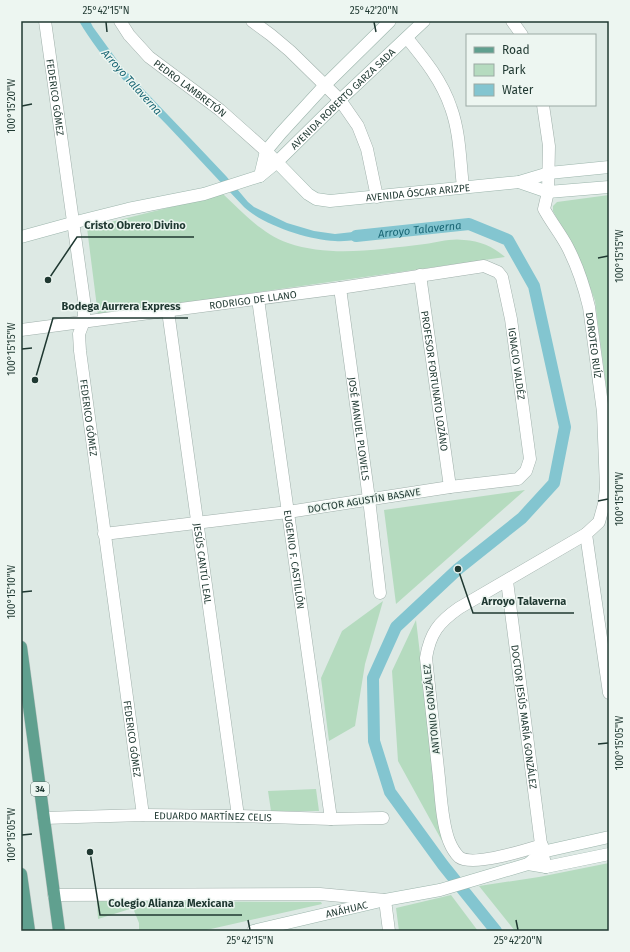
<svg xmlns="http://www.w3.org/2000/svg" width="630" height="952" viewBox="0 0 630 952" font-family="'Fira Sans',sans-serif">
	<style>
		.green { fill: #b5dbbf }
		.water { fill: #83c5d0 }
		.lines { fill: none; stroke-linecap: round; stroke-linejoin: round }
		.canal { stroke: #83c5d0; stroke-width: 12 }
		.street-casing { stroke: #a0b0ab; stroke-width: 13 }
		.secondary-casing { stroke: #9cb5ac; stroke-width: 13 }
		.primary-casing { stroke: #bcc3c1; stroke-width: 13 }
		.street { stroke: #fff; stroke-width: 12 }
		.secondary { stroke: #fff; stroke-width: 12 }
		.primary { stroke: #60a08f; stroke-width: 12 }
		.ticks { fill: none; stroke: #1f3831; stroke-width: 1.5 }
		.labels { text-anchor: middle; stroke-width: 3; stroke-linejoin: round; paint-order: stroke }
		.shield { fill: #edf6f1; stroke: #5d716b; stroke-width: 1 }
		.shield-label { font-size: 9px; font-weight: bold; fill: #1f3831 }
		.street-label { font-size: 10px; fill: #1f3831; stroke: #edf6f1 }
		.water-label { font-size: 11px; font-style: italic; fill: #196674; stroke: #edf6f1 }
		.leader { fill: none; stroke: #1f3831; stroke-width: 1.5 }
		.callout-dot { fill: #1f3831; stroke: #edf6f1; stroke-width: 1.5 }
		.callout-label { font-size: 11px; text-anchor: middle; font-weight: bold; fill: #1f3831; stroke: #edf6f1; stroke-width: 3; stroke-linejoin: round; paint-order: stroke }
		.neatline { fill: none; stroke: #1f3831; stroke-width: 1.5 }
		.ticks-label { font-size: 10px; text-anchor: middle; fill: #1f3831 }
	</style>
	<rect width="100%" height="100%" fill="#dde9e4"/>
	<path class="green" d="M 223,194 C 242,212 262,234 288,243 C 332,258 380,249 425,244 C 437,242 452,238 464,240 C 480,241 494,247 505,257 L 98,315 L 87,228 Z
		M 609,195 L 609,403 L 608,402 L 595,301 L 581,263 L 553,211 L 553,206 L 557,202 Z
		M 525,490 L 396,604 L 384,510 Z
		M 383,601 L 365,664 L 355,726 L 329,741 L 321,678 L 342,631 Z
		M 416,620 L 442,841 L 398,761 L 392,671 Z
		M 316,789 L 319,811 L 271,811 L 268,791 Z
		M 609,863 L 609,931 L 515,931 L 479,886 L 539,877 Z
		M 451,895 L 478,931 L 399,931 L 396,908 Z
		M 97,901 L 321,902 L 322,904 L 202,931 L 139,931 L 139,923 L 133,908 L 98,919 Z"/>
	<path class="water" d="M 79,21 L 90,21 L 93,27 L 122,67 L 191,139 L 226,176 L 248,202 L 254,207 L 287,223 L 314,231 L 335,234 L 371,230 L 372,239 C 360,239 347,242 335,241 C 309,240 263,225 244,207 C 218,180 193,152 167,125 C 135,92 102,61 79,21 Z"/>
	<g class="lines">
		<path class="canal" id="s1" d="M 356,236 L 469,224 L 508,240 L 534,286 L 565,427 L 554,483 L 522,518 L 458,569 L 396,627 L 373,678 L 374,741 L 390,792 L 443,865 L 496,931"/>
		<g class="street-casing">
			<g id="street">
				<path id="s2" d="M 45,21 L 84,300 L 84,321 L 79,334 L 80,351 L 143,815"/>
				<path id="s3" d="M 120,21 L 129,35 L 149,57 L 220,110 L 266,151"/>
				<path d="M 252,21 L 271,35 L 290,51 L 340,100 L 358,126 L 367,149 L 377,197"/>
				<path d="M 512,21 L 522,35"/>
				<path d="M 407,38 C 425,60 442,81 451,108 C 460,133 460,161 463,187"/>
				<path id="s4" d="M 543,105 L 549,146 L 548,192 L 544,209 C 551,222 560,233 567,246 C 577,265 584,286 589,307 L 603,412 L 606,488 L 604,504 L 599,522 L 586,534 L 609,693"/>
				<path id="s5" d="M 420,275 L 450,487"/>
				<path id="s6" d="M 340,288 L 369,499 L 380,593"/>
				<path id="s7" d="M 258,299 L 331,819"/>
				<path id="s8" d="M 168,311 L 238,816"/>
				<path id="s9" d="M 21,330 L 340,288 L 484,266 L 498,272 L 502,277 L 511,319 L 530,459 L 526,471 L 518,479 L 450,487 L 288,512 L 104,534"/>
				<path id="s10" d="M 507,581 L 542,852 L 546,867"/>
				<path id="s11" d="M 44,818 L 143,815 L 238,816 L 331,819 L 383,818"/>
				<path d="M 542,845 C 526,850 472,867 459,857 C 455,853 451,846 449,841 C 442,823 441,798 439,778 C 435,738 430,698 426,658 C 430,633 439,622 459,608 L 586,534"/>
				<path d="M 54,895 L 320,894 L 385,900 L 389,931"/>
			</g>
		</g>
		<g class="secondary-casing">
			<g id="secondary">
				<path id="s12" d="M 266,151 L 308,194 L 316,199 L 330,201 L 519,182 L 549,173 L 609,167"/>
				<path d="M 260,176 L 266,151 L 281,133 L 325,85 L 390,21"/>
				<path d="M 519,182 L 548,192 L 609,187"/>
				<path id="s13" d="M 21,237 L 72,223 L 128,209 L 204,194 L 260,176 L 277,162 L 340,100 L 424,21"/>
				<path d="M 528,864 L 546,867 L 609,854"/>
				<path id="s14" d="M 253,931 L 385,900 L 440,890 L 528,864 L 542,852 L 609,837"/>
			</g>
		</g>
		<g class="primary-casing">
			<path id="primary" d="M 21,647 L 59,931
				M 21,874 L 29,931"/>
		</g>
		<use href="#street" class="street"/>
		<use href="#secondary" class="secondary"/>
		<use href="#primary" class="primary"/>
	</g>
	<path class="ticks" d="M 106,22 L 107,32M 374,22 L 376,32M 22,106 L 32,104M 598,258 L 608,256M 22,349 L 32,348M 598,501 L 608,499M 22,592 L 32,591M 598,744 L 608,743M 22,835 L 32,834M 248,920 L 250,930M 516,920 L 518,930"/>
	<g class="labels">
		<rect class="shield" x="31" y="782" width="18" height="14" rx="3"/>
		<g class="shield-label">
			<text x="40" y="792">34</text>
		</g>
		<g class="street-label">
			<text dy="4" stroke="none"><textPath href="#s3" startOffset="98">PEDRO LAMBRETÓN</textPath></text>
			<text dy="4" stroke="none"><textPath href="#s2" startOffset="77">FEDERICO GÓMEZ</textPath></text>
			<text dy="4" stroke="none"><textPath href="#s13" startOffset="360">AVENIDA ROBERTO GARZA SADA</textPath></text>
			<text dy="4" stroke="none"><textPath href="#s12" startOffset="172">AVENIDA ÓSCAR ARIZPE</textPath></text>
			<text dy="4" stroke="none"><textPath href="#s9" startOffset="234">RODRIGO DE LLANO</textPath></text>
			<text dy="4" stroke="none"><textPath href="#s4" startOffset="252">DOROTEO RUÍZ</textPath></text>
			<text dy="4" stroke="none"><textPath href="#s9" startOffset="577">IGNACIO VALDÉZ</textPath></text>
			<text dy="4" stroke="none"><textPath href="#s5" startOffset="107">PROFESOR FORTUNATO LOZÁNO</textPath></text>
			<text dy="4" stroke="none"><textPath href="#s2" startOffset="401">FEDERICO GÓMEZ</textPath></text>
			<text dy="4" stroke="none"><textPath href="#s6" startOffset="142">JOSÉ MANUEL PLOWELS</textPath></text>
			<text transform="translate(364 500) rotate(-9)" y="4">DOCTOR AGUSTÍN BASAVE</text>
			<text dy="4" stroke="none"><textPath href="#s7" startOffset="263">EUGENIO F. CASTILLÓN</textPath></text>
			<text dy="4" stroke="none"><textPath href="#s8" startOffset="255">JESÚS CANTÚ LEAL</textPath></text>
			<text transform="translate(431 709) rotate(-96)" y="4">ANTONIO GONZÁLEZ</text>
			<text dy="4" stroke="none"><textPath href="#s10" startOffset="137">DOCTOR JESÚS MARÍA GONZÁLEZ</textPath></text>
			<text dy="4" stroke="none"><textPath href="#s2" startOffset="725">FEDERICO GÓMEZ</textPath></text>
			<text dy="4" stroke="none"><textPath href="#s11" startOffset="169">EDUARDO MARTÍNEZ CELIS</textPath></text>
			<text dy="4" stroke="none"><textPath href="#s14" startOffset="96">ANÁHUAC</textPath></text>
		</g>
		<g class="water-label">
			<text transform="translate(132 82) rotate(48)" y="4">Arroyo Talaverna</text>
			<text dy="4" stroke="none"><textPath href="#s1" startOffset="64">Arroyo Talaverna</textPath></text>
		</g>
	</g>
	<path class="leader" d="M48 280L77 237H194M35 380L53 318H188M458 569L473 613H574M90 852L100 915H242"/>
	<g class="callout-dot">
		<circle cx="48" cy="280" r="4"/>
		<circle cx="35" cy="380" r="4"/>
		<circle cx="458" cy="569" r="4"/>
		<circle cx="90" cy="852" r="4"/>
	</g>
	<g class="callout-label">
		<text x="135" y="229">Cristo Obrero Divino</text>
		<text x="121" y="310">Bodega Aurrera Express</text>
		<text x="524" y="605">Arroyo Talaverna</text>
		<text x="171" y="907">Colegio Alianza Mexicana</text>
	</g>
	<rect width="630" height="952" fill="none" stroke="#edf6f1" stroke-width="44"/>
	<rect x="466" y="34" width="130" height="72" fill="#edf6f1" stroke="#9baaa4"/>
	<rect x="474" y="47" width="20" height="6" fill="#60a08f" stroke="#9baaa4"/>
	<text x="502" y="54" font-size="12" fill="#1f3831">Road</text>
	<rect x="474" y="64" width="20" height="12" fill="#b5dbbf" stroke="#9baaa4"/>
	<text x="502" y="74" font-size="12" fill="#1f3831">Park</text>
	<rect x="474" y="84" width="20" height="12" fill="#83c5d0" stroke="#9baaa4"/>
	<text x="502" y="94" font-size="12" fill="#1f3831">Water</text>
	<rect x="22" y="22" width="586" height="908" class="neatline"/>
	<g class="ticks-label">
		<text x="106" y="14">25°42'15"N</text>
		<text x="374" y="14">25°42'20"N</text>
		<text transform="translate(11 106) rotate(-90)" y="4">100°15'20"W</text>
		<text transform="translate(619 256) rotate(-90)" y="4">100°15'15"W</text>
		<text transform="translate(11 349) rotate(-90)" y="4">100°15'15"W</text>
		<text transform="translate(619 499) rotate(-90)" y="4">100°15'10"W</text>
		<text transform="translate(11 592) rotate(-90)" y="4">100°15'10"W</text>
		<text transform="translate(619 743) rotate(-90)" y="4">100°15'05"W</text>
		<text transform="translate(11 835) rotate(-90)" y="4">100°15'05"W</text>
		<text x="250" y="944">25°42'15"N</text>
		<text x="518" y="944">25°42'20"N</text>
	</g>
</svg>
